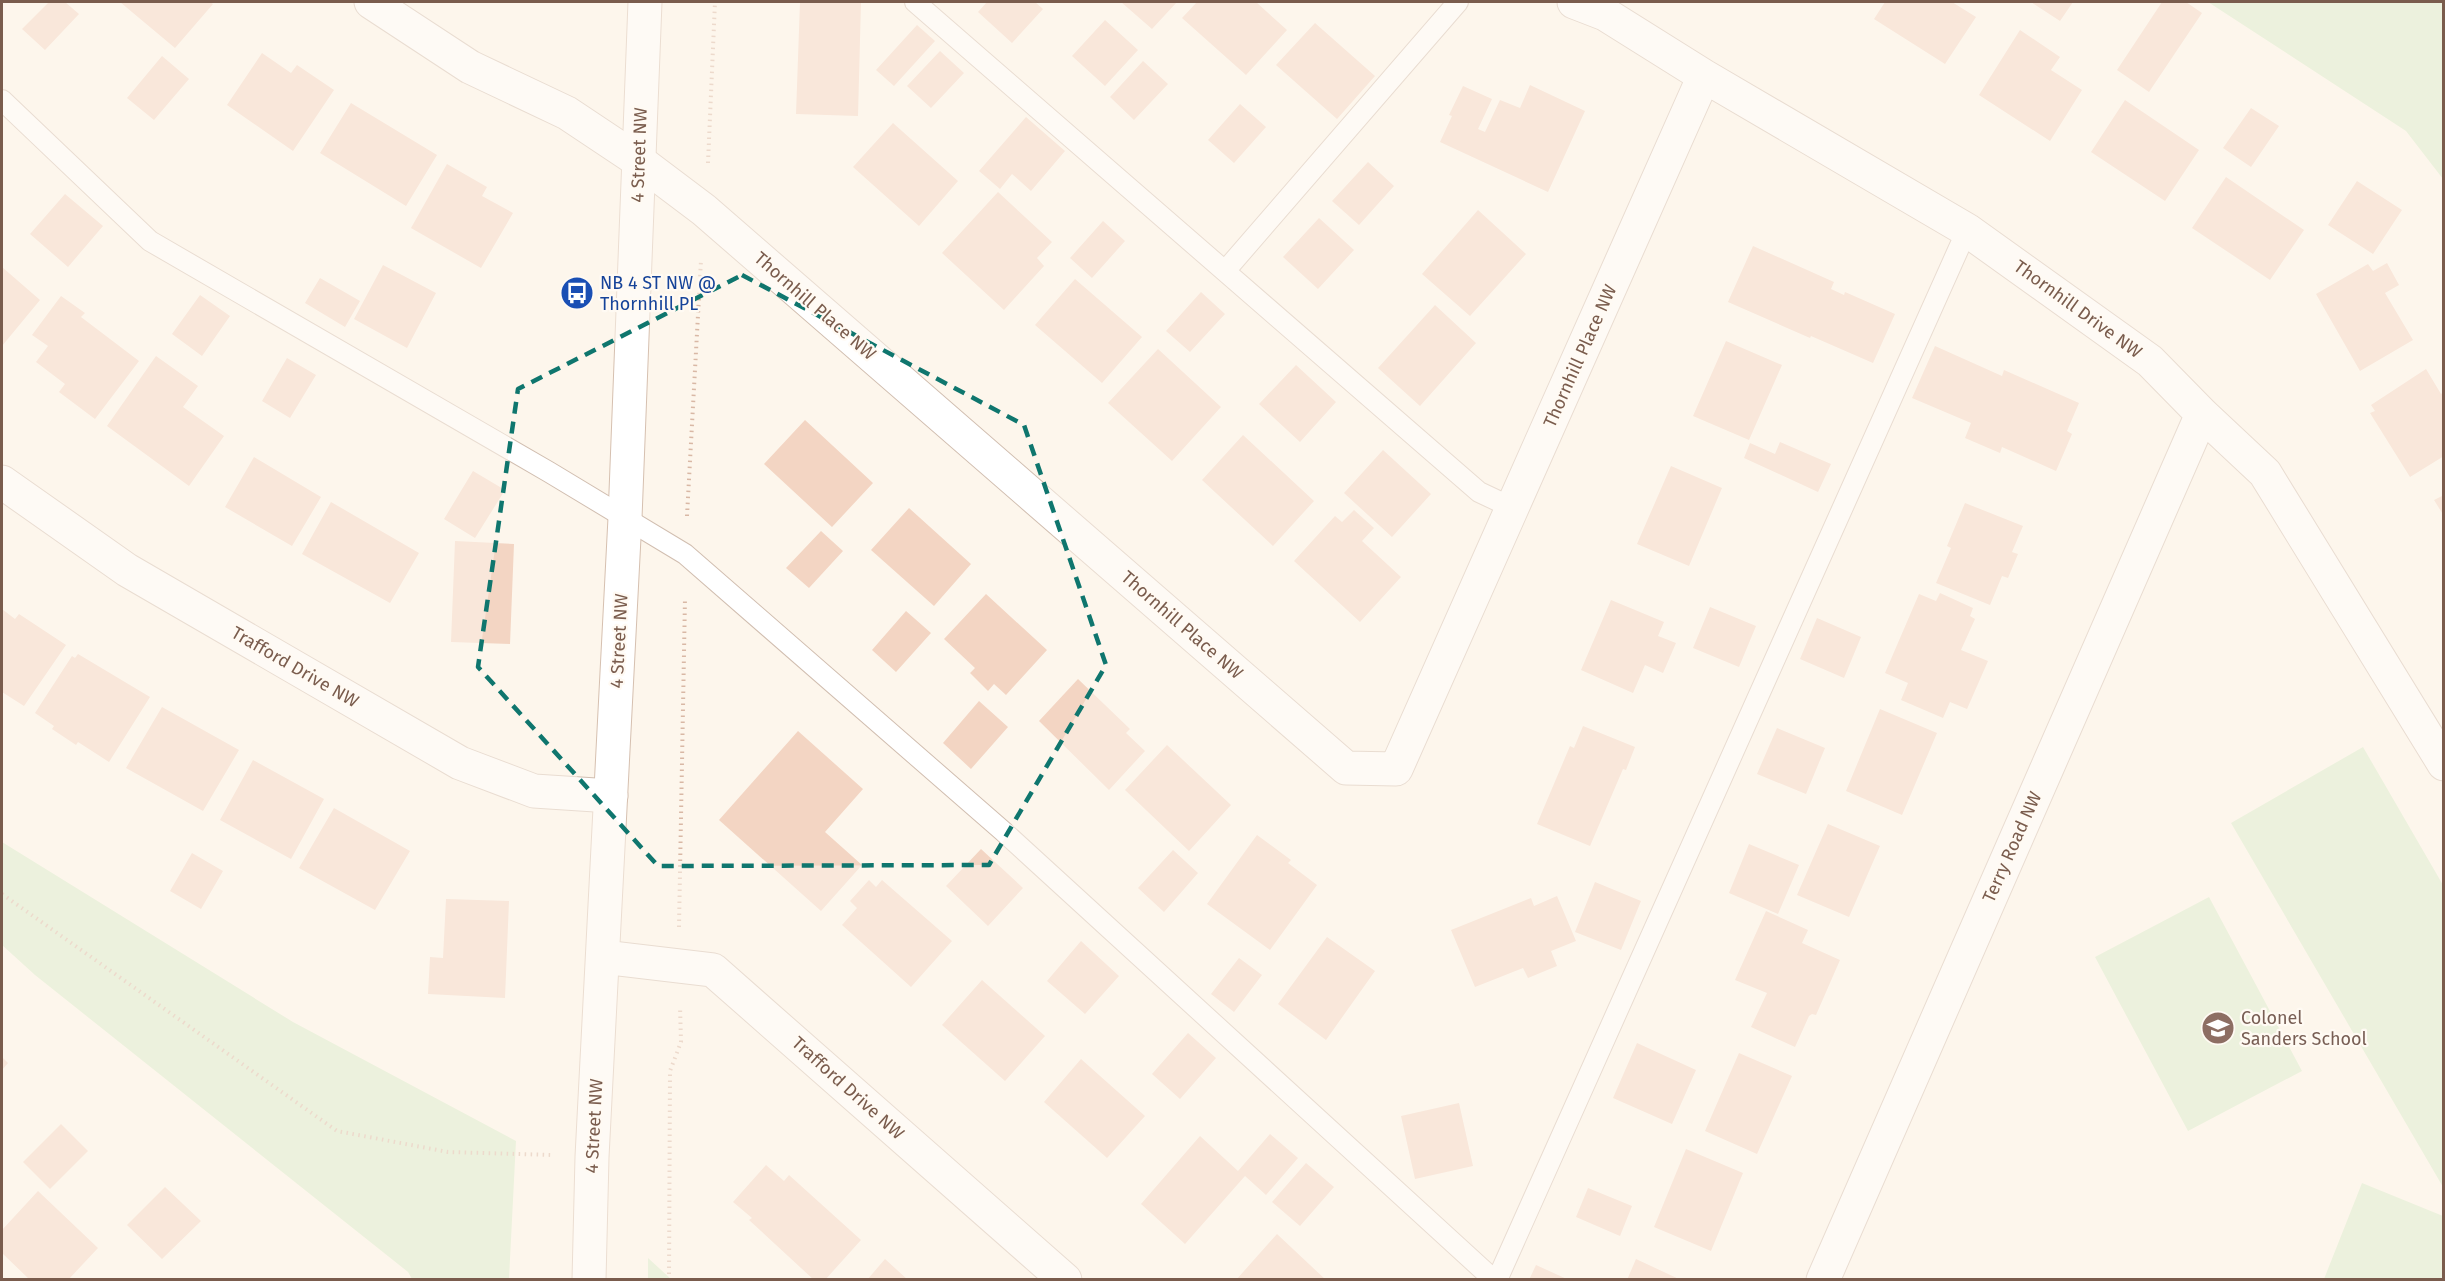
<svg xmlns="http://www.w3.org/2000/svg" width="2445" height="1281" viewBox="0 0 2445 1281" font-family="'Fira Sans',sans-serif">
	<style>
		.green { fill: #d8ecc9 }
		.building { fill: #f3d5c3 }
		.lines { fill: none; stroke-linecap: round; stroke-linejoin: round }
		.service-casing { stroke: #d1beb0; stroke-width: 22 }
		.minor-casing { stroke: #d1beb0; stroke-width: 35 }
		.secondary-casing { stroke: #d6c0b0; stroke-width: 35 }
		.path { stroke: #d9b8a5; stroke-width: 4; stroke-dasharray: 1.5 4.5; stroke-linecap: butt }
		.service { stroke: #fff; stroke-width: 20 }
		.minor { stroke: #fff; stroke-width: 33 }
		.secondary { stroke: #fff; stroke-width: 33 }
		.marked { fill: none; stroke: #0f766e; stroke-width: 4.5; stroke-dasharray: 12 8; stroke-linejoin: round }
		.labels { text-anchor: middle; stroke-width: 4.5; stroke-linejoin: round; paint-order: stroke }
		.street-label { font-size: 18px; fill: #7a5c4d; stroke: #fffaf3 }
		.transit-label { font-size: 18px; fill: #164399; stroke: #fffaf3; text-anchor: start }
		.education-label { font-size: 18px; fill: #785e54; stroke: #fffaf3; text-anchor: start }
	</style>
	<rect width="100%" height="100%" fill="#fdf6ec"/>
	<path class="green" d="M 2208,2 L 2443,2 L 2443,179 L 2406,131 Z
		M 2363,747 L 2443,885 L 2443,1187 L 2231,823 Z
		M 2,842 L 293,1022 L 516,1141 L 509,1279 L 412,1279 L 408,1272 L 35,975 L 2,945 Z
		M 2209,897 L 2302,1071 L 2188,1131 L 2095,957 Z
		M 2362,1183 L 2443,1216 L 2443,1279 L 2324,1279 Z
		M 648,1258 L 671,1279 L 648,1279 Z"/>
	<path class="building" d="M 49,2 L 65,2 L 79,14 L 45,50 L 22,29 Z
		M 120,2 L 210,2 L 213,4 L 175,48 Z
		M 800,2 L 861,2 L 858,116 L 796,114 Z
		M 987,2 L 1035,2 L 1043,9 L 1012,43 L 978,12 Z
		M 1121,2 L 1177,2 L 1152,29 Z
		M 1197,2 L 1256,2 L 1287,30 L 1246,75 L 1182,18 Z
		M 1885,2 L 1952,2 L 1976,17 L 1945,64 L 1874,19 Z
		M 2031,2 L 2073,2 L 2060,21 Z
		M 2162,2 L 2186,2 L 2202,13 L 2149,92 L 2117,70 Z
		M 1105,20 L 1138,50 L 1105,86 L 1072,56 Z
		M 1315,23 L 1375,76 L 1337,119 L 1276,65 Z
		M 917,25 L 935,41 L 894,86 L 876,70 Z
		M 2020,30 L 2060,57 L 2051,70 L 2082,90 L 2050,141 L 1979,95 Z
		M 940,51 L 964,73 L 931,108 L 907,86 Z
		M 262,53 L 291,73 L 297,65 L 334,90 L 293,151 L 227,105 Z
		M 162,56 L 189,79 L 154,120 L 127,98 Z
		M 1143,61 L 1168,84 L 1134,120 L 1110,97 Z
		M 1530,85 L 1585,111 L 1548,192 L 1440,142 L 1452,116 L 1449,115 L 1463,86 L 1492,99 L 1478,129 L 1485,132 L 1500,100 L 1520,108 Z
		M 2125,100 L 2199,150 L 2165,201 L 2091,152 Z
		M 351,103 L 437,155 L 406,206 L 320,153 Z
		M 1240,104 L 1266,127 L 1234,163 L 1208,140 Z
		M 2251,108 L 2279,126 L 2251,167 L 2223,148 Z
		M 1026,117 L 1065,151 L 1031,191 L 1012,174 L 1000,189 L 979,171 Z
		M 893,123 L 958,181 L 919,226 L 853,167 Z
		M 1368,162 L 1394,186 L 1359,225 L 1332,201 Z
		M 447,164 L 487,187 L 482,196 L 513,213 L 481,268 L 411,228 Z
		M 2226,177 L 2304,230 L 2270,280 L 2192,228 Z
		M 2357,181 L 2402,210 L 2373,254 L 2328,225 Z
		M 998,192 L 1052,242 L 1037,258 L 1044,266 L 1004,310 L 942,253 Z
		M 65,194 L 103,226 L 68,267 L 30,234 Z
		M 1478,210 L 1526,254 L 1470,316 L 1422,274 Z
		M 1319,218 L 1354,250 L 1318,289 L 1283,257 Z
		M 1103,221 L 1125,241 L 1092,278 L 1070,258 Z
		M 1753,246 L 1834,282 L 1831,289 L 1844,295 L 1845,292 L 1895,314 L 1873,363 L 1811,336 L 1810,338 L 1728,302 Z
		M 2387,263 L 2399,285 L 2385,293 L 2413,340 L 2360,371 L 2316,294 L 2368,264 L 2373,271 Z
		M 383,265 L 436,293 L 407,348 L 354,319 Z
		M 2,267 L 40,300 L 2,346 Z
		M 320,278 L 360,301 L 345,327 L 305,303 Z
		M 1075,279 L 1142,337 L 1102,383 L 1035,325 Z
		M 1201,292 L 1225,314 L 1190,352 L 1166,331 Z
		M 200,295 L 230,316 L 202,356 L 172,334 Z
		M 61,296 L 85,313 L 81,317 L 139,361 L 95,419 L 59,392 L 65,384 L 36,362 L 48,346 L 32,335 Z
		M 1435,305 L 1476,343 L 1420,406 L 1378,368 Z
		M 1726,341 L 1782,365 L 1749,440 L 1693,416 Z
		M 1935,346 L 2002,376 L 2004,370 L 2079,403 L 2067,431 L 2072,434 L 2056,471 L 2002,447 L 2000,453 L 1965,438 L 1971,423 L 1912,398 Z
		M 1158,349 L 1221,407 L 1172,461 L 1108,403 Z
		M 156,356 L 198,386 L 183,407 L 224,436 L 189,486 L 107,426 Z
		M 287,358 L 316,375 L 290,418 L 262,401 Z
		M 1296,365 L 1336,402 L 1300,442 L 1259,404 Z
		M 2426,369 L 2441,394 L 2444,392 L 2444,456 L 2410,477 L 2370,413 L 2375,411 L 2371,405 Z
		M 805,420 L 873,483 L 832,527 L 764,464 Z
		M 1243,435 L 1314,501 L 1273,546 L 1202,480 Z
		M 1780,442 L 1831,464 L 1818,492 L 1744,458 L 1750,443 L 1775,454 Z
		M 1383,450 L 1431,494 L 1392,537 L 1344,493 Z
		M 254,457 L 321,497 L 292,546 L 225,507 Z
		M 1671,466 L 1722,488 L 1689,566 L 1637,544 Z
		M 473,471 L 505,490 L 475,538 L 444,519 Z
		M 2444,495 L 2444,516 L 2434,500 Z
		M 331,502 L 419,553 L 390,603 L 302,554 Z
		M 1965,503 L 2023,526 L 2012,552 L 2018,554 L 2008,578 L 2002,576 L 1990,605 L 1936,583 L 1951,548 L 1947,546 Z
		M 909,508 L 971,564 L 934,606 L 871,550 Z
		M 1354,510 L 1374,528 L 1362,541 L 1401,577 L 1360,622 L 1294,561 L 1335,516 L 1342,522 Z
		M 821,531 L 843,551 L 809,588 L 786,568 Z
		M 455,541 L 514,544 L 510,644 L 451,642 Z
		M 1940,593 L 1973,608 L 1970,616 L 1975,619 L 1961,650 L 1988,661 L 1967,709 L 1950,702 L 1943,718 L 1901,700 L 1908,683 L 1885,673 L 1919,594 L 1936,601 Z
		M 986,594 L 1047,650 L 1006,695 L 994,684 L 988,691 L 970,673 L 975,668 L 944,639 Z
		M 1611,600 L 1664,622 L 1658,636 L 1676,643 L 1663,673 L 1645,665 L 1633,693 L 1581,670 Z
		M 1710,607 L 1756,626 L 1739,667 L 1693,648 Z
		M 2,609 L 15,619 L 19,614 L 66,645 L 24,706 L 2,692 Z
		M 906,611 L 931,633 L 896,672 L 872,650 Z
		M 1817,618 L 1861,637 L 1844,678 L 1800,659 Z
		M 78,654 L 150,697 L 109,762 L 78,742 L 76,745 L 52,729 L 54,726 L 35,713 L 72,656 L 75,658 Z
		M 1078,679 L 1130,729 L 1126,733 L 1145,751 L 1109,790 L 1039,721 Z
		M 979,701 L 1008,727 L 971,769 L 943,743 Z
		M 162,707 L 239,750 L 203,811 L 126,768 Z
		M 1880,709 L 1937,733 L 1902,815 L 1846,791 Z
		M 1583,726 L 1635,747 L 1626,770 L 1623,769 L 1590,846 L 1537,824 L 1570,746 L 1574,748 Z
		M 1777,728 L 1825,748 L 1806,794 L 1757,774 Z
		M 798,731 L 863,789 L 825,832 L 862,865 L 821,911 L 719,820 Z
		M 1167,745 L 1231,805 L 1189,851 L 1125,790 Z
		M 253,760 L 324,799 L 291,859 L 220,820 Z
		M 334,808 L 410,851 L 375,910 L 299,868 Z
		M 1828,824 L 1880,846 L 1849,917 L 1797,895 Z
		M 1257,835 L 1291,860 L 1288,863 L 1317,885 L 1270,950 L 1207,904 Z
		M 1749,844 L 1799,865 L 1778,914 L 1729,893 Z
		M 981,849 L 1023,888 L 988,926 L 946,886 Z
		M 1173,850 L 1198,873 L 1164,912 L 1138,888 Z
		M 192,853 L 223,871 L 201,909 L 170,891 Z
		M 869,880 L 876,887 L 882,880 L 952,941 L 911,987 L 842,925 L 857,908 L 850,901 Z
		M 1595,882 L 1641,901 L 1621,950 L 1575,932 Z
		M 1557,896 L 1576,941 L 1551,951 L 1557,966 L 1528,978 L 1523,968 L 1475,987 L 1451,930 L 1531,898 L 1534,906 Z
		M 446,899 L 509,901 L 505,998 L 428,994 L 430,957 L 443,958 Z
		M 1766,911 L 1808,930 L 1802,943 L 1840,960 L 1816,1015 L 1812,1014 L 1809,1016 L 1795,1047 L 1751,1027 L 1767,993 L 1735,980 Z
		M 1327,937 L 1375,971 L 1326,1040 L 1278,1004 Z
		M 1081,941 L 1119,976 L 1085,1014 L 1047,981 Z
		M 1239,958 L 1262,975 L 1234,1012 L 1211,994 Z
		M 982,980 L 1045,1036 L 1005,1081 L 942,1025 Z
		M 1188,1033 L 1216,1058 L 1180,1099 L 1152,1074 Z
		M 1637,1043 L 1696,1070 L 1672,1124 L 1613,1098 Z
		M 1739,1053 L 1792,1076 L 1757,1154 L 1705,1131 Z
		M 2,1057 L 8,1063 L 2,1070 Z
		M 1081,1059 L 1145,1116 L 1107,1158 L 1044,1102 Z
		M 1459,1103 L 1473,1166 L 1415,1179 L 1401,1116 Z
		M 61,1124 L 88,1151 L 50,1189 L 23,1162 Z
		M 1270,1134 L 1298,1158 L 1266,1195 L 1245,1176 L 1185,1244 L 1141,1204 L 1200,1136 L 1238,1171 Z
		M 1686,1149 L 1743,1173 L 1711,1251 L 1654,1227 Z
		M 1306,1163 L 1334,1187 L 1300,1226 L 1272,1202 Z
		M 766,1165 L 784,1181 L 789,1175 L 861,1240 L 825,1280 L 814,1280 L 749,1220 L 752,1218 L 733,1202 Z
		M 165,1187 L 201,1221 L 162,1259 L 127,1225 Z
		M 1588,1188 L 1632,1206 L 1620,1236 L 1576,1217 Z
		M 38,1191 L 98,1248 L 68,1280 L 30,1280 L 2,1253 L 2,1230 Z
		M 1277,1234 L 1326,1280 L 1236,1280 Z
		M 885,1259 L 908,1280 L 867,1280 Z
		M 1636,1259 L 1681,1280 L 1627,1280 Z
		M 1536,1265 L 1569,1280 L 1529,1280 Z"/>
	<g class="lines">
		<g class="service-casing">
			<path id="service" d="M 915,2 L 1479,492 L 1513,508
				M 2,100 L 150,241 L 549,472 L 685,554 L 1004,832 L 1494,1280
				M 1225,271 L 1458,2
				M 1497,1280 L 1967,230"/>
		</g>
		<g class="minor-casing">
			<path id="minor" d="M 371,2 L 470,67 L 567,113 L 639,161 L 704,210 L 1346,768 L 1396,769 L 1704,76
				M 1574,2 L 1605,14 L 1704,76 L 1967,230 L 2150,361 L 2202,414 L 2265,473 L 2444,764
				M 2,482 L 127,570 L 460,763 L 534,791 L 611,796
				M 603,957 L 713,970 L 1065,1280
				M 1823,1280 L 2202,414"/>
		</g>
		<g class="secondary-casing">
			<path id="secondary" d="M 589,1280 L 592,1157 L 625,518 L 645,2"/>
		</g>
		<path class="path" d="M 708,163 L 715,2
			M 687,516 L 701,260
			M 2,894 L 337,1131 L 448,1152 L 553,1155
			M 679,927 L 685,598
			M 669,1280 L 670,1071 L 681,1042 L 680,1006"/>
		<use href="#service" class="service"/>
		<use href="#minor" class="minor"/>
		<use href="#secondary" class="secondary"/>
	</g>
	<path d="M0 0H2445V1281H0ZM 742,275 L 1024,425 L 1106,665 L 989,865 L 658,866 L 478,667 L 518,389 Z" fill="#fdf6ec" fill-opacity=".55" fill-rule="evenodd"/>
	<path class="marked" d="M 742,275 L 1024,425 L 1106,665 L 989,865 L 658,866 L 478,667 L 518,389 Z"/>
	<defs>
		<g id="bus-disc" transform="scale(1.725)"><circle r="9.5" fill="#1a4fb4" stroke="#fffaf3"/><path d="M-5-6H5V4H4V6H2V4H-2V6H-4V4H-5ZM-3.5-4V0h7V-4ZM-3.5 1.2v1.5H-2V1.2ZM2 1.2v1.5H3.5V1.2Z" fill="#fff"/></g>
		<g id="school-disc" transform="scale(1.725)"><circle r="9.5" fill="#8d6e63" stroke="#fffaf3"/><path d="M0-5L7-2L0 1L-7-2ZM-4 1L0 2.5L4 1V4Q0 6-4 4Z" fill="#fff"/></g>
	</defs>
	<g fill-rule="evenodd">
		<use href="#bus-disc" x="577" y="293"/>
		<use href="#school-disc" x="2218" y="1028"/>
	</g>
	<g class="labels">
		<g class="street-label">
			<text transform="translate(639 155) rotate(-88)" y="6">4 Street NW</text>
			<text transform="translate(815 306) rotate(41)" y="6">Thornhill Place NW</text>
			<text transform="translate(2078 309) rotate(36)" y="6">Thornhill Drive NW</text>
			<text transform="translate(1580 356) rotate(-66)" y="6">Thornhill Place NW</text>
			<text transform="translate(1182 625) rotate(41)" y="6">Thornhill Place NW</text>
			<text transform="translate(619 641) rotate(-87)" y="6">4 Street NW</text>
			<text transform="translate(295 667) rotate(30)" y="6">Trafford Drive NW</text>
			<text transform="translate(2012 847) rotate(-66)" y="6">Terry Road NW</text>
			<text transform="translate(848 1088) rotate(42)" y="6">Trafford Drive NW</text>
			<text transform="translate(594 1126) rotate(-87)" y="6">4 Street NW</text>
		</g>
		<g class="transit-label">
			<text x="600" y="289">NB 4 ST NW @<tspan x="600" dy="21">Thornhill PL</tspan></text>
		</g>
		<g class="education-label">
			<text x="2241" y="1024">Colonel<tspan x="2241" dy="21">Sanders School</tspan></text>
		</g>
	</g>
	<rect width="2445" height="1281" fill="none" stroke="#7a5c4d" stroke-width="6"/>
</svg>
